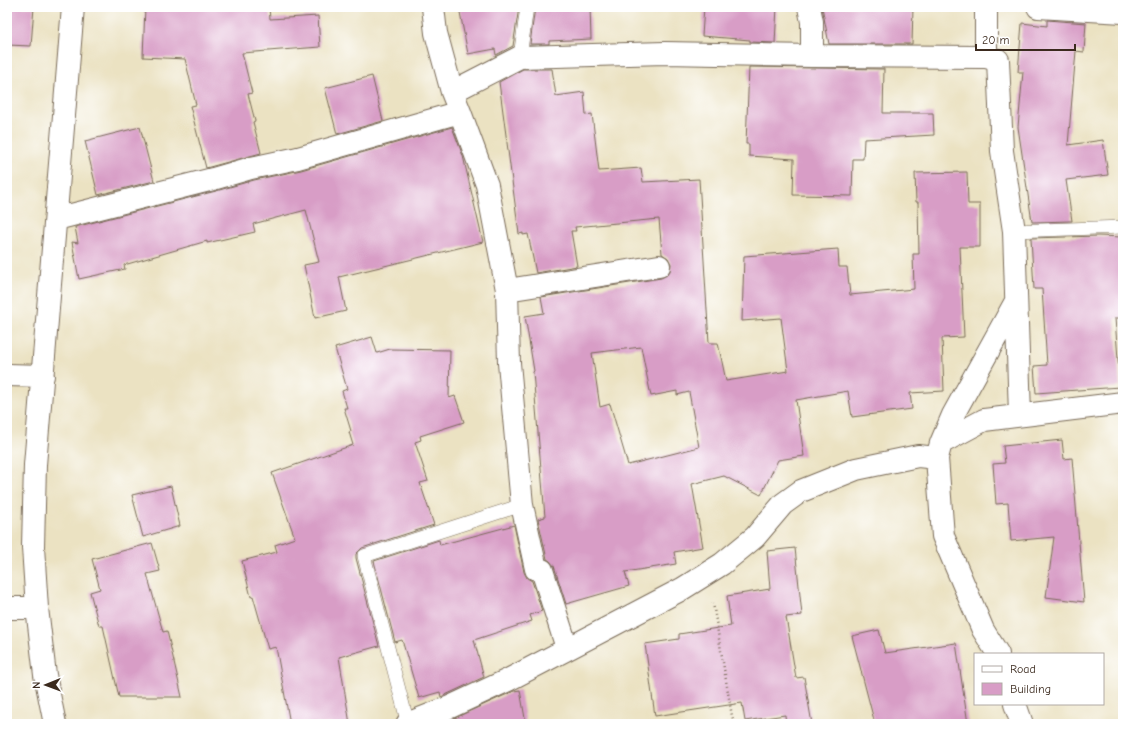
<svg xmlns="http://www.w3.org/2000/svg" width="1130" height="731" viewBox="0 0 1130 731" font-family="'Comic Neue',sans-serif">
	<style>
		.building { fill: #d89dc6; fill-rule: evenodd }
		.lines { fill: none; stroke-linecap: round; stroke-linejoin: round }
		.lane-casing { stroke: #796a57; stroke-width: 14 }
		.street-casing { stroke: #796a57; stroke-width: 24 }
		.path { stroke: #796a57; stroke-width: 2.5; stroke-dasharray: 1 3; stroke-linecap: butt }
		.lane { stroke: #fff; stroke-width: 13 }
		.street { stroke: #fff; stroke-width: 22 }
	</style>
	<rect width="100%" height="100%" fill="#fff"/>
	<filter id="ink" filterUnits="userSpaceOnUse"><feTurbulence type="fractalNoise" baseFrequency=".025" numOctaves="2"/><feDisplacementMap in="SourceGraphic" scale="8" xChannelSelector="R" yChannelSelector="G"/><feConvolveMatrix kernelMatrix="1 2 1 2 8 2 1 2 1" color-interpolation-filters="sRGB"/></filter>
	<filter id="wash" filterUnits="userSpaceOnUse"><feTurbulence type="fractalNoise" baseFrequency=".012" numOctaves="4" result="noise"/><feDisplacementMap in="SourceGraphic" scale="16" xChannelSelector="R" yChannelSelector="G"/><feGaussianBlur stdDeviation="0.9" result="paint"/><feColorMatrix in="noise" values="0 0 0 0 0 0 0 0 0 0 0 0 0 0 0 0 0 1.4 0 .05"/><feComposite in="paint" operator="in"/></filter>
	<g filter="url(#wash)">
		<rect width="100%" height="100%" fill="#ebe2c2"/>
		<g id="blocks">
			<path class="building" d="M 7,7 L 34,7 L 31,46 L 7,45 Z
				M 145,7 L 269,7 L 270,19 L 318,16 L 320,47 L 242,53 L 252,93 L 248,94 L 255,121 L 253,122 L 261,153 L 206,168 L 190,106 L 196,105 L 185,59 L 143,57 Z
				M 459,7 L 519,7 L 513,46 L 496,55 L 495,49 L 468,54 Z
				M 535,7 L 590,7 L 591,39 L 549,41 L 549,44 L 530,44 Z
				M 704,7 L 777,7 L 775,43 L 750,42 L 750,40 L 702,36 Z
				M 822,7 L 913,7 L 912,44 L 829,44 Z
				M 1047,20 L 1086,23 L 1084,52 L 1076,51 L 1068,145 L 1103,140 L 1108,175 L 1066,180 L 1072,221 L 1032,222 L 1018,127 L 1023,72 L 1018,72 L 1022,23 L 1047,26 Z
				M 749,67 L 884,69 L 883,113 L 933,113 L 934,135 L 864,139 L 863,159 L 853,159 L 852,196 L 793,195 L 794,159 L 749,156 L 749,144 L 746,144 Z
				M 523,69 L 552,69 L 556,96 L 584,92 L 586,115 L 592,114 L 599,171 L 641,168 L 643,182 L 699,179 L 709,343 L 718,343 L 726,381 L 788,371 L 781,318 L 742,321 L 744,256 L 838,249 L 839,267 L 847,267 L 850,295 L 914,289 L 913,254 L 919,254 L 918,202 L 916,202 L 915,173 L 967,172 L 968,204 L 980,204 L 980,247 L 960,247 L 964,337 L 942,338 L 944,391 L 910,393 L 912,409 L 852,417 L 848,391 L 796,400 L 804,456 L 778,460 L 761,495 L 724,476 L 692,484 L 703,547 L 674,552 L 676,564 L 625,572 L 629,586 L 566,604 L 554,566 L 550,561 L 547,559 L 538,519 L 545,517 L 533,372 L 534,371 L 525,316 L 544,313 L 541,297 L 661,278 L 667,275 L 670,271 L 671,264 L 668,258 L 662,254 L 659,219 L 575,227 L 576,231 L 571,231 L 577,266 L 536,273 L 528,234 L 523,235 L 523,233 L 519,234 L 499,82 ZM 641,347 L 651,396 L 677,391 L 677,395 L 689,392 L 699,447 L 628,465 L 610,404 L 600,407 L 592,353 Z
				M 372,76 L 383,121 L 337,134 L 325,88 Z
				M 140,127 L 154,181 L 98,195 L 85,141 Z
				M 452,127 L 463,156 L 483,242 L 339,277 L 346,311 L 315,318 L 304,265 L 319,262 L 306,210 L 253,224 L 255,232 L 207,243 L 207,241 L 124,265 L 125,269 L 79,279 L 72,242 L 78,243 L 75,227 L 216,191 L 254,180 L 301,170 Z
				M 1098,236 L 1123,237 L 1123,318 L 1115,318 L 1120,387 L 1036,393 L 1034,366 L 1047,365 L 1042,289 L 1034,289 L 1031,238 Z
				M 372,337 L 377,353 L 390,349 L 450,350 L 449,398 L 455,396 L 464,422 L 420,436 L 421,440 L 415,442 L 428,481 L 420,483 L 434,525 L 362,548 L 356,554 L 356,558 L 379,646 L 339,657 L 350,724 L 290,724 L 276,647 L 268,649 L 253,596 L 251,597 L 242,561 L 277,552 L 275,545 L 295,538 L 272,473 L 353,445 L 349,432 L 351,431 L 344,408 L 347,408 L 342,391 L 347,389 L 335,348 Z
				M 1062,440 L 1064,459 L 1072,458 L 1084,602 L 1046,597 L 1054,537 L 1011,541 L 1008,503 L 996,504 L 993,464 L 1005,463 L 1003,446 Z
				M 171,486 L 180,526 L 143,537 L 132,495 Z
				M 514,525 L 524,572 L 527,578 L 532,581 L 542,611 L 530,615 L 532,621 L 474,640 L 484,677 L 441,697 L 440,692 L 419,698 L 402,640 L 395,642 L 374,561 L 439,540 L 440,545 Z
				M 152,543 L 160,571 L 147,574 L 163,632 L 167,631 L 182,697 L 119,697 L 103,626 L 99,626 L 90,592 L 100,589 L 92,559 Z
				M 795,548 L 802,615 L 786,617 L 796,678 L 804,677 L 812,724 L 786,724 L 785,715 L 745,721 L 742,703 L 655,716 L 645,644 L 679,639 L 679,634 L 731,626 L 727,596 L 770,589 L 767,551 Z
				M 879,630 L 885,653 L 956,643 L 968,724 L 875,724 L 852,636 Z
				M 520,690 L 526,724 L 449,724 L 448,721 L 514,691 Z"/>
		</g>
	</g>
	<g filter="url(#ink)">
		<use href="#blocks" fill-opacity="0" stroke="#796a57" stroke-width="1"/>
		<g class="lines">
			<g class="lane-casing">
				<path id="lane" d="M 520,57 L 527,7
					M 1014,231 L 1123,227
					M 408,724 L 364,556 L 522,505"/>
			</g>
			<g class="street-casing">
				<path id="street" d="M 433,7 L 436,33 L 452,92 L 460,112 L 487,185 L 507,290 L 509,363 L 522,505 L 536,569 L 542,570 L 567,648
					M 809,7 L 812,22 L 812,56
					M 1038,7 L 1123,12
					M 986,57 L 986,7
					M 452,92 L 520,57 L 665,53 L 812,56 L 986,57 L 998,60 L 1002,151 L 1014,231 L 1020,415
					M 56,219 L 213,179 L 251,168 L 298,158 L 460,112
					M 507,290 L 659,266
					M 7,375 L 43,376
					M 941,443 L 953,415 L 1016,301
					M 7,608 L 37,608
					M 998,654 L 983,630 L 943,536 L 937,458 L 941,443 L 984,420 L 1123,403
					M 1015,704 L 1022,724
					M 55,724 L 45,675 L 37,608 L 33,547 L 35,465 L 73,7
					M 407,724 L 450,707 L 508,680 L 682,589 L 722,564 L 755,537 L 783,504 L 801,491 L 856,469 L 918,456 L 937,458"/>
			</g>
			<path class="path" d="M 713,603 L 732,716 L 735,724"/>
			<use href="#lane" class="lane"/>
			<use href="#street" class="street"/>
		</g>
	</g>
	<rect width="1130" height="731" fill="none" stroke="#fff" stroke-width="24"/>
	<rect x="974" y="653" width="130" height="52" fill="#ffffff" stroke="#b1aaa5"/>
	<rect x="982" y="666" width="20" height="6" fill="#ffffff" stroke="#b1aaa5"/>
	<text x="1010" y="673" font-size="12" fill="#3b2a1e">Road</text>
	<rect x="982" y="683" width="20" height="12" fill="#d89dc6" stroke="#b1aaa5"/>
	<text x="1010" y="693" font-size="12" fill="#3b2a1e">Building</text>
	<g transform="translate(46 685) rotate(269)" stroke="#ffffff" stroke-width="3" paint-order="stroke">
	<path d="M0-3L7 15L0 10L-7 15Z" fill="#3b2a1e"/>
	<text y="-6" font-size="11" font-weight="bold" text-anchor="middle" fill="#3b2a1e">N</text>
	</g>
	<path d="M976 44v6h99v-6" fill="none" stroke="#3b2a1e" stroke-width="2"/>
	<text x="982" y="44" font-size="12" fill="#3b2a1e" stroke="#ffffff" stroke-width="3" paint-order="stroke">20 m</text>
</svg>
